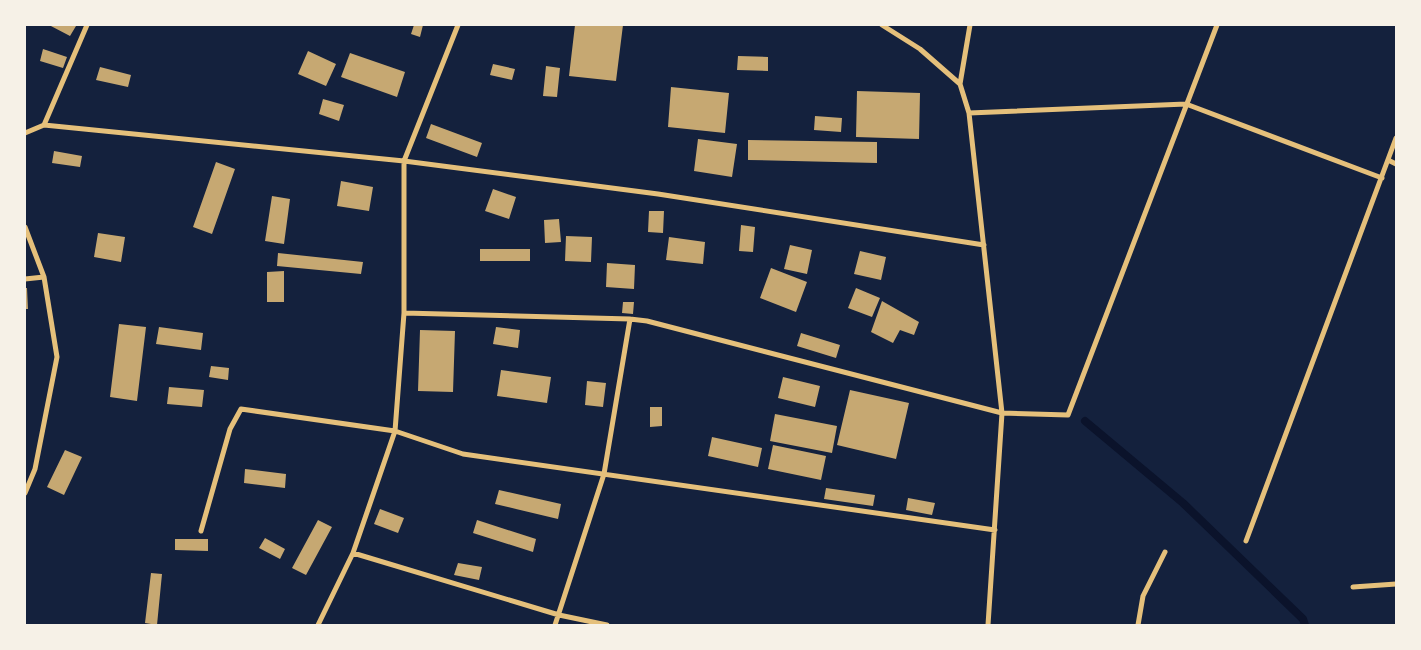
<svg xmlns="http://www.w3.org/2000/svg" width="1421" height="650" viewBox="0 0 1421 650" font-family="'Fira Sans Condensed',sans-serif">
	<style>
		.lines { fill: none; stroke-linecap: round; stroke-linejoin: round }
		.stream { stroke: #0b132b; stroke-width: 8 }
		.building { fill: #c6a872 }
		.minor { stroke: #e5c07b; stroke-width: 5 }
	</style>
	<rect width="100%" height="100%" fill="#14213d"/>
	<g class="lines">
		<path class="stream" d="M 1085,421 L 1183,503 L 1303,619 L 1305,625"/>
	</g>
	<path class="building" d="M 49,25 L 73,25 L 76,26 L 70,36 Z
		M 414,25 L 423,25 L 420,37 L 411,34 Z
		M 575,25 L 623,25 L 616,81 L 569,76 Z
		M 43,49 L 67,57 L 63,68 L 40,61 Z
		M 308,51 L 336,64 L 326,86 L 298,74 Z
		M 350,53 L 405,72 L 397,97 L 341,77 Z
		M 738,56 L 768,57 L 768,71 L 737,70 Z
		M 493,64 L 515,69 L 512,80 L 490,75 Z
		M 546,66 L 560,68 L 557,97 L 543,96 Z
		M 100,67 L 131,75 L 128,87 L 96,80 Z
		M 671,87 L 729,93 L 725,133 L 668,127 Z
		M 857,91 L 920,93 L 919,139 L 856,137 Z
		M 323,99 L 344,105 L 339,121 L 319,114 Z
		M 815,116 L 842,118 L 841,132 L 814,130 Z
		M 431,124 L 482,143 L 477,157 L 426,138 Z
		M 698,139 L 737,144 L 732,177 L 694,171 Z
		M 748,140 L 877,142 L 877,163 L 748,160 Z
		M 54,151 L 82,156 L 80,167 L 52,163 Z
		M 216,162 L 235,169 L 212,234 L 193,227 Z
		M 341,181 L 373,187 L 369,211 L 337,206 Z
		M 493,189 L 516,197 L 509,219 L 485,211 Z
		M 272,196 L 290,199 L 284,244 L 265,241 Z
		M 649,211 L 664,211 L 663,233 L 648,232 Z
		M 559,219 L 561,242 L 545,243 L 544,220 Z
		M 741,225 L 755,227 L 753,252 L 739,251 Z
		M 98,233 L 125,237 L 121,262 L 94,257 Z
		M 566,236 L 592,237 L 591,262 L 565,261 Z
		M 669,237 L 705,242 L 703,264 L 666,260 Z
		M 790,245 L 812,250 L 807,274 L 784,269 Z
		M 480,249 L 530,249 L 530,261 L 480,261 Z
		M 860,251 L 886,257 L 881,280 L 854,274 Z
		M 278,253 L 363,262 L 361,274 L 277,266 Z
		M 607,263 L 635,265 L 634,289 L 606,287 Z
		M 771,268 L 807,282 L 796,312 L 760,298 Z
		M 284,271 L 284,302 L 267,302 L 267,272 Z
		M 25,288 L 27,288 L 28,309 L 25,309 Z
		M 856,288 L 880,298 L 872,317 L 848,308 Z
		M 882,301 L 919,322 L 914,335 L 900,330 L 893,343 L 871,332 Z
		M 623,302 L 634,302 L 633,314 L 622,313 Z
		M 119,324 L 146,327 L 137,401 L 110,397 Z
		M 159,327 L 203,333 L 201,350 L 156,344 Z
		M 496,327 L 520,330 L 518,348 L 493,344 Z
		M 420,330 L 455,331 L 453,392 L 418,391 Z
		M 801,333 L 840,345 L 836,358 L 797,346 Z
		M 211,366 L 229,368 L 228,380 L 209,377 Z
		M 501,370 L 551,377 L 547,403 L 497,396 Z
		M 783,377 L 820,386 L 815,407 L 778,398 Z
		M 587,381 L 606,383 L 603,407 L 585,405 Z
		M 169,387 L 204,390 L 202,407 L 167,404 Z
		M 850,390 L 909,403 L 896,459 L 837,445 Z
		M 650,407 L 662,407 L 662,426 L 650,427 Z
		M 775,414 L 837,426 L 832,453 L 770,441 Z
		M 712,437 L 762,448 L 758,467 L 708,456 Z
		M 773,445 L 826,456 L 821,480 L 768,469 Z
		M 65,450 L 82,457 L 64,495 L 47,487 Z
		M 245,469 L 286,474 L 285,488 L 244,483 Z
		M 826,488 L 875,495 L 873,506 L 824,499 Z
		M 499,490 L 561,504 L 558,519 L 495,504 Z
		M 908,498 L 935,503 L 932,515 L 906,510 Z
		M 380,509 L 404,518 L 398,533 L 374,524 Z
		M 318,520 L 332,527 L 306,575 L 292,568 Z
		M 477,520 L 536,539 L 533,552 L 473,533 Z
		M 265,538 L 285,549 L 280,559 L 259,548 Z
		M 175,539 L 208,539 L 208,551 L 175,550 Z
		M 458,563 L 482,567 L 479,580 L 454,575 Z
		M 151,573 L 162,574 L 157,625 L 145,623 Z"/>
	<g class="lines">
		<path class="minor" d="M 882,25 L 920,49 L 960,84 L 969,113 L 1002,413 L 988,625
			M 960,84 L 970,25
			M 969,113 L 1186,104 L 1382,178
			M 44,125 L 87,25
			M 25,133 L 44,125 L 404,161 L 658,194 L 984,245
			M 1388,160 L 1396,164
			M 25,227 L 44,277 L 57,357 L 35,469 L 25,493
			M 25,279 L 44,277
			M 404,313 L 630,319 L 647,321 L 1002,413 L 1068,415 L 1217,25
			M 201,531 L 230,429 L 241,409 L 395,431 L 463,454 L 995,530
			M 1246,541 L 1396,138
			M 353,553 L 559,615 L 607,625
			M 1353,587 L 1396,584
			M 318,625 L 353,553 L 395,431 L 404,313 L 404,161 L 458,25
			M 555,625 L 604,474 L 630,319
			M 1138,625 L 1143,596 L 1165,552"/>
	</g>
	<rect width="1421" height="650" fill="none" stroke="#f6f1e7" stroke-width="52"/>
</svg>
